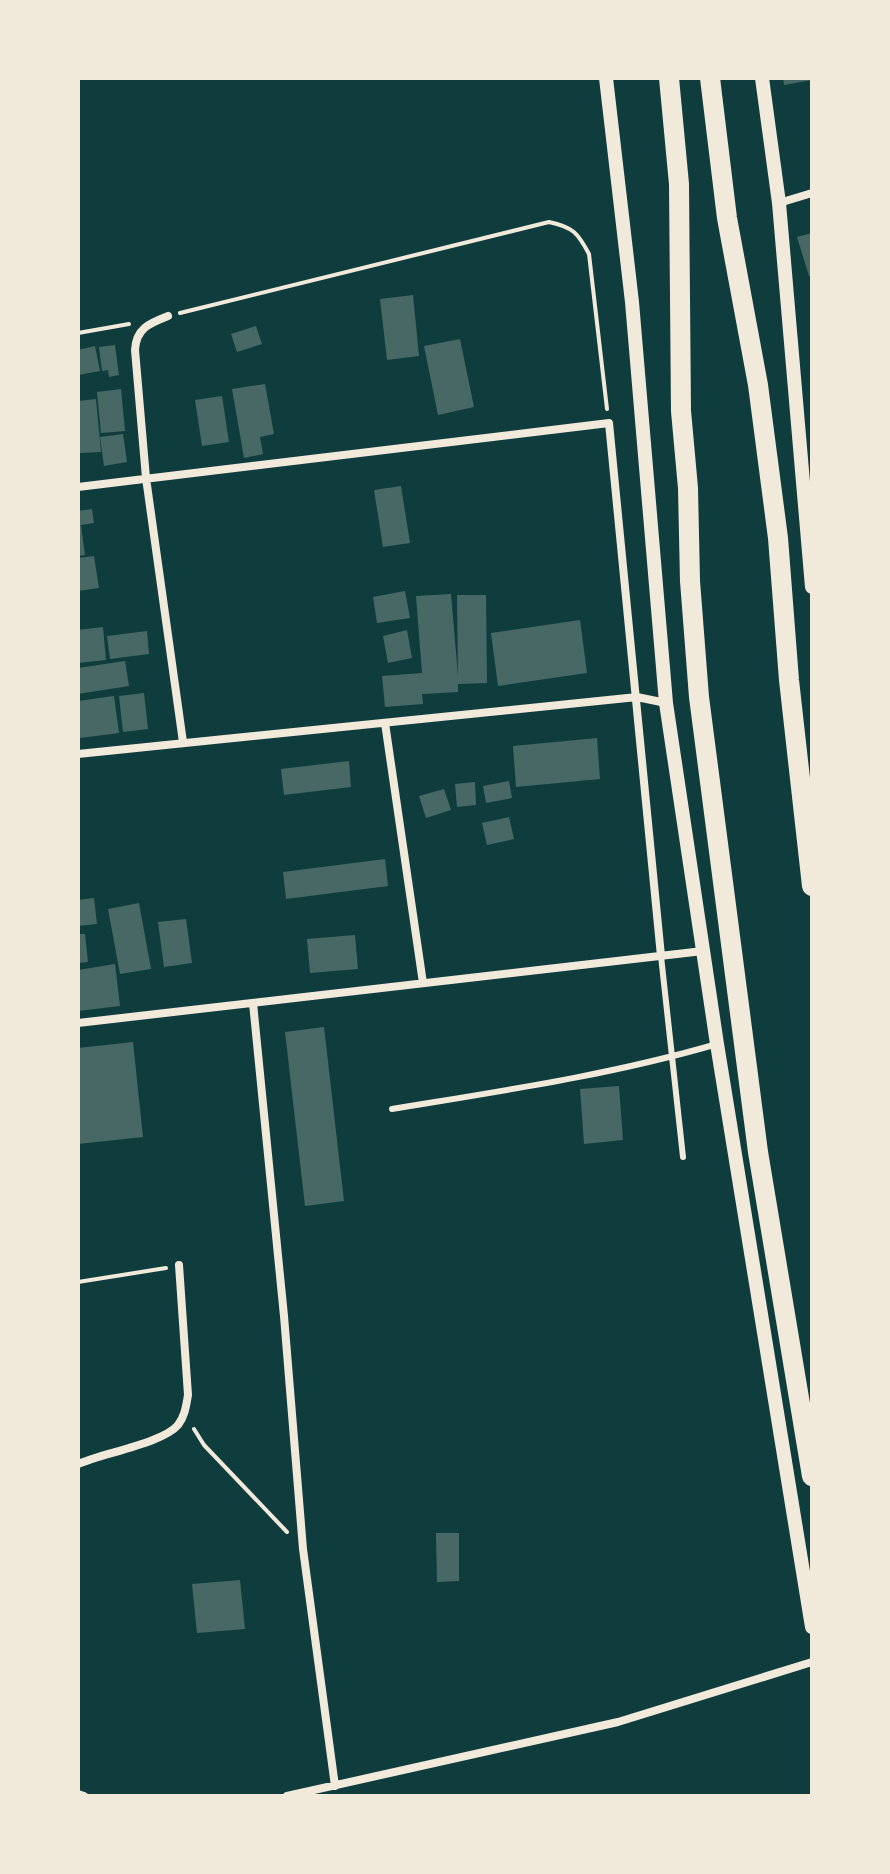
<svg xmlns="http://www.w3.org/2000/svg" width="890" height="1874" viewBox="0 0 890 1874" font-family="'Nunito Sans',sans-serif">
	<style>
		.building { fill: #486865 }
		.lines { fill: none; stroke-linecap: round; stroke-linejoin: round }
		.path { stroke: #f1e9da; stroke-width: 4 }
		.service { stroke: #f1e9da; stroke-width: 6 }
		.minor { stroke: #f1e9da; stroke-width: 8 }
		.tertiary { stroke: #f1e9da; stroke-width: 14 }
		.trunk { stroke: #f1e9da; stroke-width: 20 }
	</style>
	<rect width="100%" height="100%" fill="#0f3d3e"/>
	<path class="building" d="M 783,78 L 812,78 L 812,80 L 784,85 Z
		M 812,233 L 812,275 L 809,276 L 797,237 Z
		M 413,295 L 419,356 L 387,360 L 380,299 Z
		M 256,326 L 262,344 L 237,352 L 231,334 Z
		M 460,339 L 474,407 L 438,415 L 424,346 Z
		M 115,345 L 119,375 L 109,377 L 108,370 L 102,371 L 99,347 Z
		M 95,346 L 100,371 L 78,375 L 78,350 Z
		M 265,384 L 274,434 L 260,437 L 263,454 L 244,458 L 232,389 Z
		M 121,389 L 125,431 L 101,433 L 97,392 Z
		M 222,396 L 229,442 L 202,446 L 195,400 Z
		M 96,399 L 101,452 L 80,453 L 78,401 Z
		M 123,434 L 127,462 L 104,466 L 100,437 Z
		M 401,486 L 410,543 L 383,547 L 374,490 Z
		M 92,509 L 94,523 L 81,525 L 85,555 L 78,556 L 78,511 Z
		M 94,556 L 99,588 L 78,591 L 78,558 Z
		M 405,591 L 410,618 L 377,623 L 373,597 Z
		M 451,594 L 458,676 L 457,595 L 486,595 L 487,683 L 458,684 L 458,692 L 422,694 L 423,704 L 385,707 L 382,676 L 422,673 L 416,596 Z
		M 580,620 L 587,673 L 498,686 L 491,633 Z
		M 103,627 L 106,660 L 78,663 L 78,630 Z
		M 407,630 L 412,658 L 388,663 L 383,636 Z
		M 147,631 L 149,654 L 110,659 L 107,636 Z
		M 125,661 L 129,686 L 78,694 L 78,668 Z
		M 144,693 L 148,729 L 123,732 L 119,696 Z
		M 114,696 L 119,733 L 80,738 L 78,701 Z
		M 597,738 L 600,779 L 516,787 L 513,746 Z
		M 349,761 L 351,787 L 284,795 L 281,769 Z
		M 509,781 L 512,798 L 486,803 L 483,786 Z
		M 475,782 L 476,805 L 457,807 L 455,784 Z
		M 444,789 L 451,810 L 426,818 L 419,796 Z
		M 509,817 L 514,839 L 487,845 L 482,823 Z
		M 385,859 L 388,886 L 286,899 L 283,872 Z
		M 94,898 L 97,924 L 78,926 L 78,900 Z
		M 139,903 L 151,969 L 120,974 L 108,909 Z
		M 186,919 L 192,963 L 164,967 L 158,922 Z
		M 78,934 L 85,934 L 88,962 L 78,963 Z
		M 355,935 L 358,969 L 310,973 L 307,939 Z
		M 115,964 L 120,1006 L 78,1011 L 78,970 Z
		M 324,1027 L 344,1201 L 305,1206 L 285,1032 Z
		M 133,1042 L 143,1137 L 78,1144 L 78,1048 Z
		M 619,1086 L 623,1140 L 584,1144 L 580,1089 Z
		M 436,1533 L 459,1533 L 459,1581 L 437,1582 Z
		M 240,1580 L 245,1629 L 197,1633 L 192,1584 Z"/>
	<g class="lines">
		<path class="path" d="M 180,313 L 549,222 C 573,227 578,233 589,254 L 607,409
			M 78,333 L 129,324
			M 78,1282 L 166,1268
			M 194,1429 L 204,1445 L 287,1532"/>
		<path class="service" d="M 661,956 L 683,1157
			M 392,1109 C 501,1091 611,1075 717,1044"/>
		<path class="minor" d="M 779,203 L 812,193
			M 168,316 C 150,323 136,328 135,350 L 146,478 L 183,742
			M 78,487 L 609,423 L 661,956
			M 385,723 L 423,983
			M 78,754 L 637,697 L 666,703
			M 253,1003 L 284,1316 L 303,1549 L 335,1786
			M 78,1023 L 703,951
			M 78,1464 C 103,1453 163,1443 178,1425 C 185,1416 186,1406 188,1395 L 179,1265
			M 78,1794 L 84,1796
			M 287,1796 L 618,1722 L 812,1662"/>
		<path class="tertiary" d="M 606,78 L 632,302 L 666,703 L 717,1044 L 812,1627
			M 762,78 L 779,203 L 812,587"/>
		<path class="trunk" d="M 669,78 L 679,184 L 681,411 L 688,488 L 690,581 L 699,697 L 758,1152 L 812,1476
			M 710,78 L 727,218 L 758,385 L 778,538 L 789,680 L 812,886"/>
	</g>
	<rect width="890" height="1874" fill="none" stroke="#f1e9da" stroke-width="160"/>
</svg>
